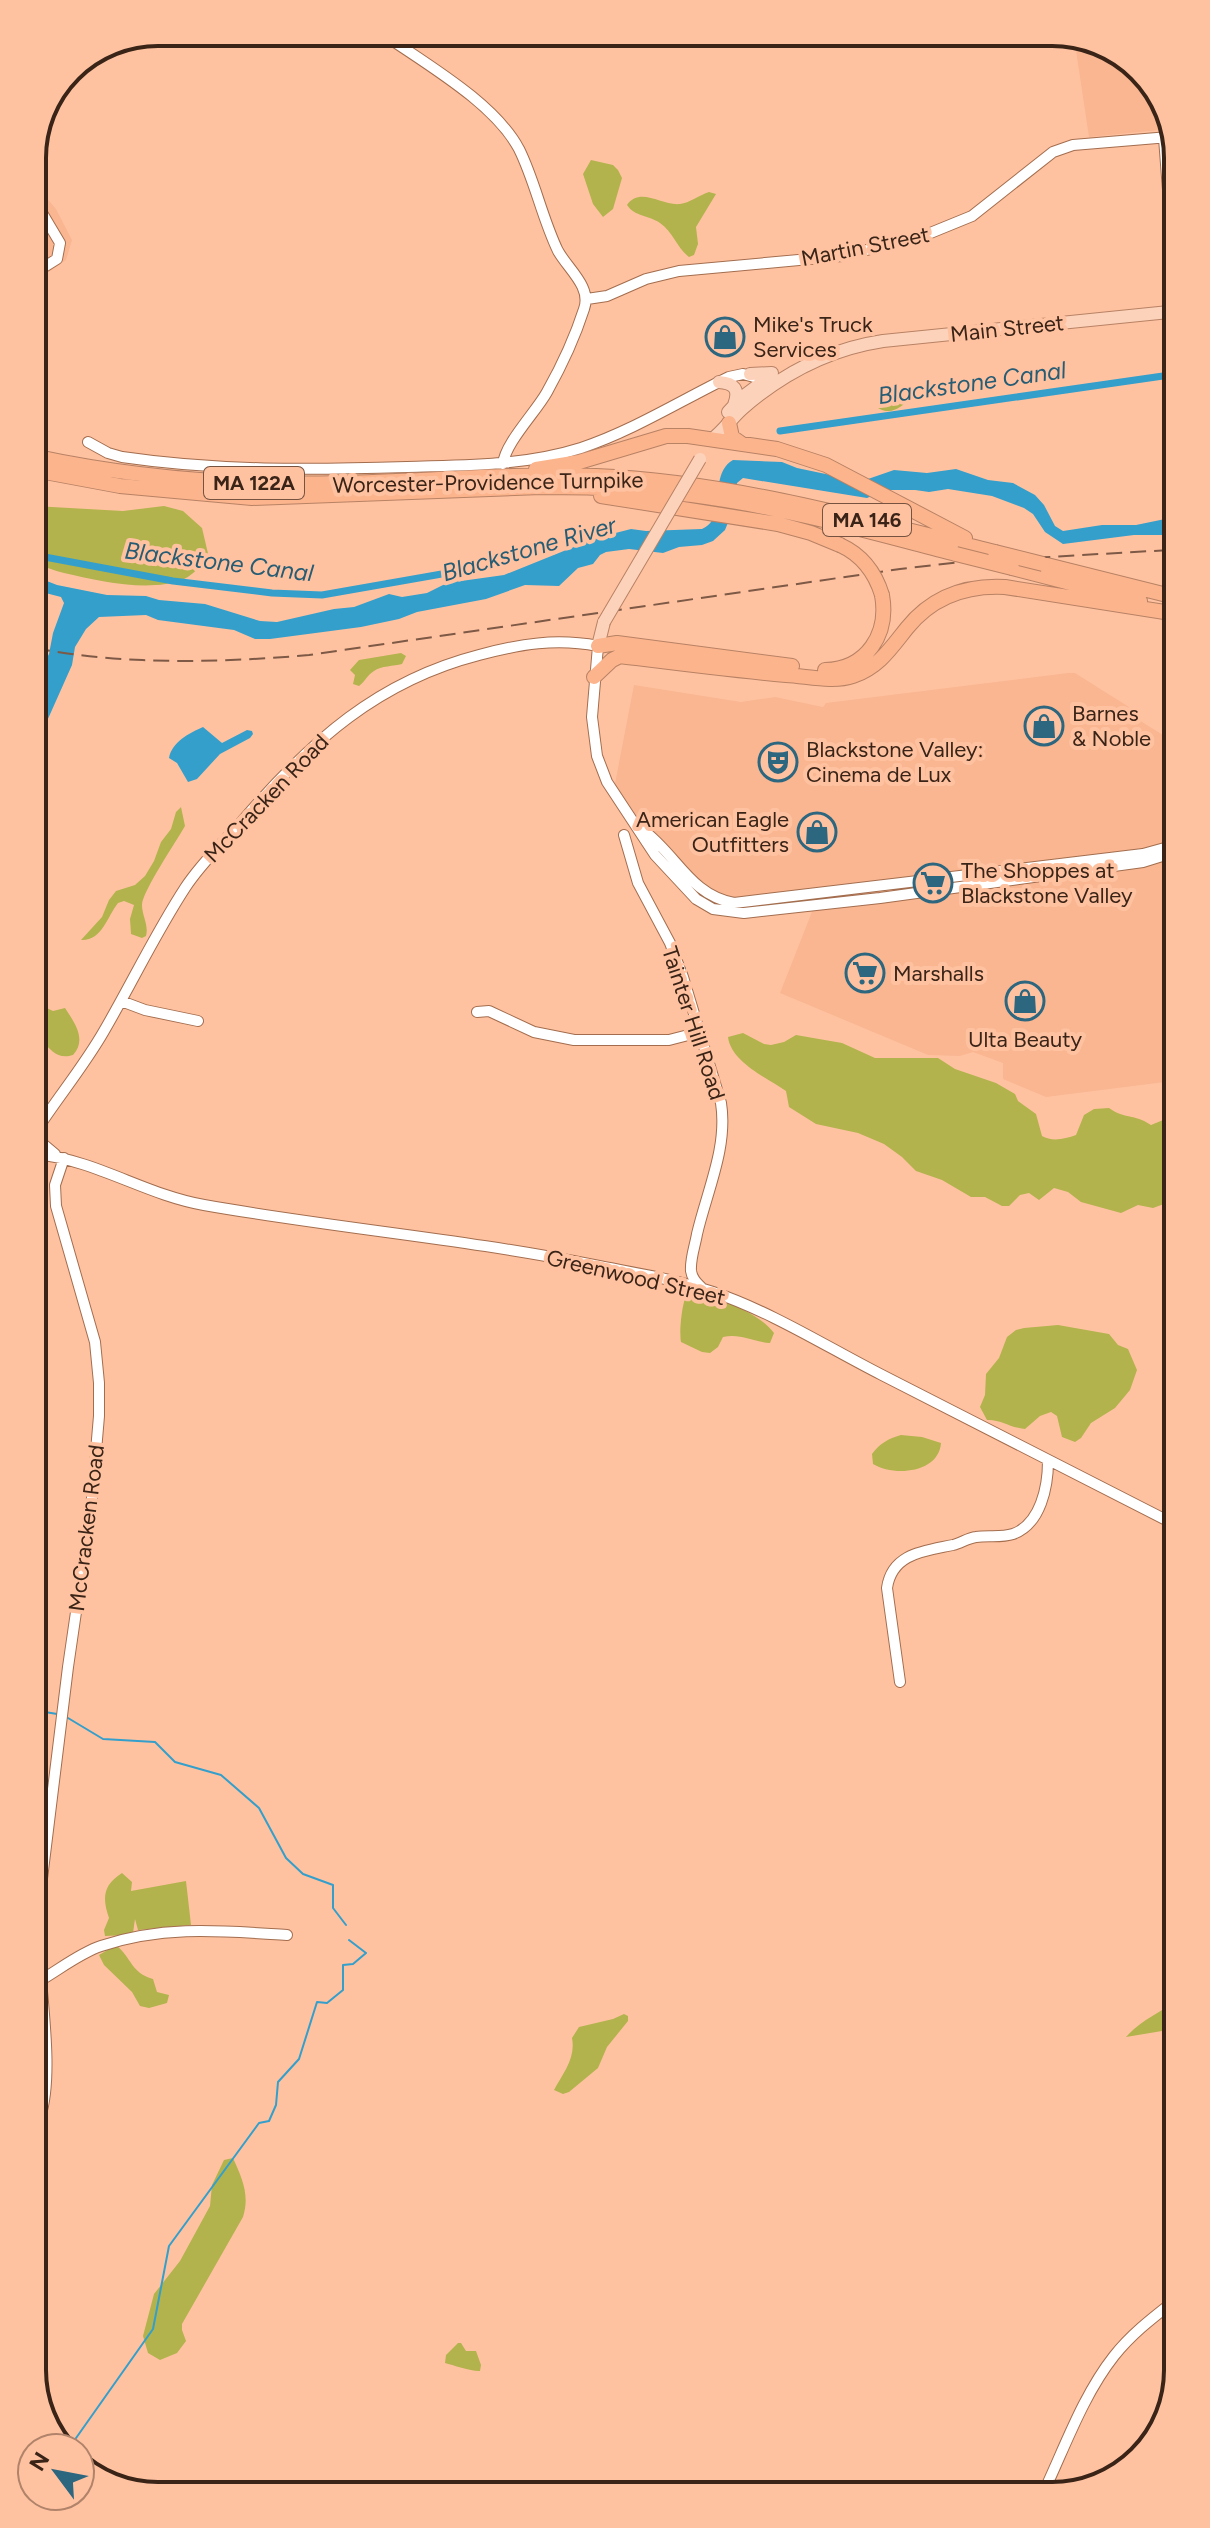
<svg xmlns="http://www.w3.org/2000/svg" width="1210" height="2528" viewBox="0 0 1210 2528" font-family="Figtree,sans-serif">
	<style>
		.built { fill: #f9b691 }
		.green { fill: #b2b34c }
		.water { fill: #349fcb }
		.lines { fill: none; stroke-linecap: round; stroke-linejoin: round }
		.stream { stroke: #349fcb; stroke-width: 2 }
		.canal { stroke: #349fcb; stroke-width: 7 }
		.minor-casing { stroke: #a36d4e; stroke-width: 12 }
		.major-casing { stroke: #b88264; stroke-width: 14 }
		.highway-casing { stroke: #b88264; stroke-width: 16 }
		.minor { stroke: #fff; stroke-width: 10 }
		.major { stroke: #fdd2bb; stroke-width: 12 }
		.highway { stroke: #fcb48d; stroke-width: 14 }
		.rail { stroke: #7d5946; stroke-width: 2; stroke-dasharray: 16 8; stroke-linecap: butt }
		.major-bridge-casing { stroke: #b88264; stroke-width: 14; stroke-linecap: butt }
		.highway-bridge-casing { stroke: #b88264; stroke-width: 16; stroke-linecap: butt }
		.major-bridge { stroke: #fdd2bb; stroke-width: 12 }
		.highway-bridge { stroke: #fcb48d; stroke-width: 14 }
		.labels { text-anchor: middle; stroke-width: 8; stroke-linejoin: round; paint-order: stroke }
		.shield { fill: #ffc2a1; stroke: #755340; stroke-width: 2 }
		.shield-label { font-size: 20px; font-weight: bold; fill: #3a2417 }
		.street-label { font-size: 22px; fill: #3a2417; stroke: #ffc2a1 }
		.poi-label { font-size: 22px; fill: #3a2417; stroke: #ffc2a1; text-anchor: start }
		.water-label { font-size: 24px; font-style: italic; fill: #265c74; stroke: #ffc2a1 }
		.rim { fill: none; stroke: #3a2417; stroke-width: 4 }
	</style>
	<rect width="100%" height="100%" fill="#ffc2a1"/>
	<path class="built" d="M 1074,37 L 1128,58 L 1169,110 L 1169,129 L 1089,137 Z
		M 32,181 L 56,209 L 72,240 L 66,260 L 33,283 Z
		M 1068,673 L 1075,673 L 1129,707 L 1134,717 L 1171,740 L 1173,1081 L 1046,1097 L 1003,1079 L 1003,1063 L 973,1052 L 960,1056 L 928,1055 L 780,993 L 819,894 L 744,903 L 708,895 L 613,794 L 634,685 L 741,702 L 775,697 L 823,707 L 826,703 Z"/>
	<path class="green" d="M 591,160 L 613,165 L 618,170 L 622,178 L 613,209 L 603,217 L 593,204 L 583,174 Z
		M 709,192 L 716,194 L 696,227 L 698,244 L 694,255 L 689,257 C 677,248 673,232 660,223 C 649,215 635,217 627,205 C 640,186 662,206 680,204 C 689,203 700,195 709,192 Z
		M 886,382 L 905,388 L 925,386 L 941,388 C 934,400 926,397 913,400 C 900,404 894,417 878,408 L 878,403 Z
		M 34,506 L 123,511 L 164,506 L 183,511 L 202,528 L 210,562 C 198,565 194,575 184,579 C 150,593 99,581 64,573 C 54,571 45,566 34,564 Z
		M 401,653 L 406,656 L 402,664 C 394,666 381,666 374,671 C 367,675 365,682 359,686 L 353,684 L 355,675 L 350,670 L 359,660 Z
		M 181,807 L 185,826 C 177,840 142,892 142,905 C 142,916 149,925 146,936 L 142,938 L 131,934 L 130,919 L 134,905 L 124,901 L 118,903 C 107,917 102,941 81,940 L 102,917 L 109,900 L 116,891 L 135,885 L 145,876 L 154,861 L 161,842 L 171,829 L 176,812 Z
		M 36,1003 L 53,1011 L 65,1008 C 75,1023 87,1040 73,1055 C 58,1060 51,1050 42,1041 L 36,1040 Z
		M 743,1033 L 764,1044 L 771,1045 L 784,1042 L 796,1035 L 842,1043 L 875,1058 L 938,1058 L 955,1069 L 996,1083 L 1015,1094 L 1018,1101 L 1036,1114 L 1042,1136 C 1052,1142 1065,1139 1076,1135 L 1084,1115 L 1094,1109 L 1109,1108 C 1126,1120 1133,1113 1151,1125 L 1173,1116 L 1173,1187 L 1164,1204 L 1153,1208 L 1138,1205 L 1121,1213 L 1081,1202 L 1068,1192 L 1054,1188 L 1039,1200 L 1029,1193 L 1020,1195 L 1009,1206 L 1002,1206 L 985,1197 L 971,1197 L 942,1180 L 916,1171 L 902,1157 L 884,1144 L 858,1133 L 816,1124 L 789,1107 L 786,1091 C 767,1078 731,1062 728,1037 Z
		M 694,1293 C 704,1299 714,1299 725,1302 C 741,1308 764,1319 774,1333 L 770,1343 C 754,1342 740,1333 723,1337 L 718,1347 L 710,1353 L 702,1352 L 681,1342 C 679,1332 682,1302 687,1294 Z
		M 1058,1325 L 1109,1334 L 1118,1345 L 1128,1349 L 1137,1370 L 1130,1390 L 1115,1408 L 1091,1423 L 1081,1438 L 1075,1442 L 1062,1437 L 1057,1416 L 1051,1412 L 1040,1416 L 1025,1429 C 1011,1428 1000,1419 987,1420 L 980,1407 L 985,1395 L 986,1374 L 999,1358 L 1007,1337 L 1016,1330 L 1024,1328 Z
		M 901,1435 L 922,1437 L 941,1443 C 939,1473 894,1477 873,1464 L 872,1454 C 880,1443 888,1439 901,1435 Z
		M 122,1873 L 132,1882 L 131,1891 L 186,1881 L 191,1925 L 138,1930 L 135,1919 L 133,1933 L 129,1935 L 105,1936 L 104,1930 L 109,1918 C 102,1898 103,1885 122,1873 Z
		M 116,1945 C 132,1958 131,1973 153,1979 L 157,1992 L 169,1995 L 167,2003 L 149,2008 L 140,2006 L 132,1992 L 104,1965 L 99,1955 Z
		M 1176,2001 L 1177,2036 L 1162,2031 L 1126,2037 C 1140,2021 1159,2013 1176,2001 Z
		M 624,2014 L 628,2016 L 628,2021 L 607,2047 L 598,2068 L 569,2092 L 563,2094 L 554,2090 C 563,2073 576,2058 572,2038 L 579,2027 L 613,2019 Z
		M 233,2158 C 242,2178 250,2195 243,2217 L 182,2324 L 182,2330 L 186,2341 L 177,2353 L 160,2360 L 148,2353 L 143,2336 L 154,2294 L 180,2261 L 210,2206 L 212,2185 L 224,2160 Z
		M 458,2343 L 461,2343 L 466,2351 L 476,2351 L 481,2365 L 480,2371 C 473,2372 453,2365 445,2363 L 446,2355 Z"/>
	<path class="water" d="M 733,460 L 782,462 L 797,468 L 840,477 L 868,479 L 894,470 L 927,473 L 956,469 L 988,480 L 1013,483 L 1035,495 L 1044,505 L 1055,526 L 1063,531 L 1102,525 L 1136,525 L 1170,518 L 1170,535 L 1134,535 L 1063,544 L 1045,532 L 1033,514 L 1024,508 L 992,496 L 948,489 L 929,492 L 915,490 L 885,490 L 867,498 L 743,478 L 737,483 L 729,520 L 725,530 L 713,541 L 702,545 L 679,547 L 663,553 L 629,549 L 606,552 L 600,555 L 593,564 L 578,568 L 559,586 L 525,585 L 486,599 L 417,612 L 399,619 L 361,627 L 270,639 L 255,639 L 234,630 L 158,620 L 146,615 L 99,617 L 86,629 L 75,647 L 72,665 L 35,748 L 34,694 L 38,674 L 49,654 L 53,633 L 64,603 L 61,597 L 34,590 L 34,576 L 57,585 L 107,595 L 146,596 L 159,600 L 205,604 L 260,621 L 277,622 L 334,609 L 354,607 L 389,594 L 402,597 L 427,593 L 447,583 L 504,575 L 596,538 L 631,529 L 646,531 L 702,529 C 729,517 707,475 733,460 Z
		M 203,727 L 222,743 L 247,730 L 252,731 L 253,734 L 250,738 L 220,754 L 197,779 L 188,782 L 177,763 L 169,758 C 172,742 189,733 203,727 Z"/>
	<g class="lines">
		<path class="stream" d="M 39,1711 L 57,1714
			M 68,1718 L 103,1739 L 155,1742 L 175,1762 L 221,1775 L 259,1808 L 286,1858 L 303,1874 L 333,1885 L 333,1908 L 346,1925
			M 69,2448 L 153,2329 L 169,2246 L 259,2123 L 269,2121 L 276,2105 L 278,2082 L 299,2059 L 317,2002 L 327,2003 L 343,1990 L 343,1965 L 353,1964 L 366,1953 L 349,1940"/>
		<path class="canal" d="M 780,431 L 1170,375
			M 34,555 L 173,581 L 272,593 L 322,595 L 493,565"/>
		<g class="minor-casing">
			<path id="minor" d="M 380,32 C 424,63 494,102 519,149 C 535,181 542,218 558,251 C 568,269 592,287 584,309 C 575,337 561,367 547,392 C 536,412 505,443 503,464
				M 1164,138 L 1169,203
				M 32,196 L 60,243 L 57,259 L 33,274
				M 587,299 L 607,296 L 646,279 L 679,271 L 842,256 L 923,236 L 972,216 L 1053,152 L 1073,145 L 1169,137
				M 88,442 L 108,453 L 122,457 C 217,471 311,470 407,467 C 466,465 524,466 581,448 C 632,431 680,401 729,377 L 743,374 L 754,377
				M 643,830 C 677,855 690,895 734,903 L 1143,854 L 1172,846
				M 624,835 L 638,883 L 670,943 L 683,977 L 721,1103 C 728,1147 707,1191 697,1234 C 695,1246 690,1259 691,1271 C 692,1278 696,1282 701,1287
				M 121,1001 L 145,1010 L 198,1021
				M 477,1012 L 489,1011 L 534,1032 L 574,1040 L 669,1040 L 700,1032
				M 36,1131 C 58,1097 84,1066 104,1031 C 132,983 155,934 185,888 C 202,862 224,842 244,819 C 311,741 378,681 479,655 C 520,644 556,638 598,646 L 592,717 L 597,756 L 607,782 L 655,855 L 696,899 L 713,909 L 744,913 L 880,898 L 1143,862 L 1172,853
				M 36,1138 L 55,1154
				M 36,1154 C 96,1160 146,1195 204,1205 C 334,1228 465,1239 594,1265 C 634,1273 675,1279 713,1292 C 772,1312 827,1347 882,1375 C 979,1425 1077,1474 1174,1524
				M 900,1682 L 887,1588 C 892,1553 925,1551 953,1545 C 961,1543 968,1538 976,1537 C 988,1535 1001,1538 1013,1534 C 1041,1524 1048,1486 1048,1461
				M 39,1903 L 68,1667 L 91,1509 L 99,1416 L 99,1383 L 95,1342 L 56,1206 L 55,1185 L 64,1158
				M 40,1968 C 43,2009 53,2079 40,2117
				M 41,1980 C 60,1969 80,1953 101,1946 C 165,1925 222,1931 287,1935
				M 1046,2487 C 1066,2444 1084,2394 1114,2356 C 1132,2333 1155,2316 1178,2298"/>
		</g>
		<g class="major-casing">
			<path id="major" d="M 750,374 L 772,373
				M 719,382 C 734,383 740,389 734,405
				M 728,412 L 741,398 L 769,377
				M 711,440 C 723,431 731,419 742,409 C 782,374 830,349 883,341 L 1169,312
				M 598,646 L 604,622"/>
		</g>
		<g class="highway-casing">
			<path id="highway" d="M 729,423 L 732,437 L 742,444
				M 33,456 C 135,478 238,486 341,483 C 426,481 511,473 596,476 C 733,482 863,519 995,552
				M 536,469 L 579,462 L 666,436 L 688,436 L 777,449 L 826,465 L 965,538
				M 34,470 L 120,486 L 252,498 L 541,487 C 596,487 651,489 706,497 C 790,509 874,533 956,554
				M 601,496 L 778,524 L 811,533 L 840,545
				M 1043,564 L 1171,596
				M 1012,568 L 1140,601
				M 598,646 L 617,643 L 792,666
				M 825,670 C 867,669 889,634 882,595
				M 594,677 L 612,660 L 620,656 C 676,663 730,670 786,675 C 807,676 833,683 853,676 C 879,667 891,648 907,628 C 932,597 966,585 1005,587 L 1171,613"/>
		</g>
		<use href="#minor" class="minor"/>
		<use href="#major" class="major"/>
		<use href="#highway" class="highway"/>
		<path class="rail" d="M 34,648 C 125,665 217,663 309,655 L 900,569 L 961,562 L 1170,550"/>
		<g class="major-bridge-casing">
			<path id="major-bridge" d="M 604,622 L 700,459"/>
		</g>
		<g class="highway-bridge-casing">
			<path id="highway-bridge" d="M 840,545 C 862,555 875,572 882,595
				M 995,552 L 1043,564
				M 956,554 L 1012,568"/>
		</g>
		<use href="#major-bridge" class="major-bridge"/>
		<use href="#highway-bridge" class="highway-bridge"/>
	</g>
	<defs>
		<g id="shop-ring" transform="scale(2)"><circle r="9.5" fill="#ffc2a1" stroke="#2d667f" stroke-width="1.5"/><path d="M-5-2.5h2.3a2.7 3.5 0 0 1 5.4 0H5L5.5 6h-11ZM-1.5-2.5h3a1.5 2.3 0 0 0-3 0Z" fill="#2d667f"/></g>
		<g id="theatre-ring" transform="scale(2)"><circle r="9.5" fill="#ffc2a1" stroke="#2d667f" stroke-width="1.5"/><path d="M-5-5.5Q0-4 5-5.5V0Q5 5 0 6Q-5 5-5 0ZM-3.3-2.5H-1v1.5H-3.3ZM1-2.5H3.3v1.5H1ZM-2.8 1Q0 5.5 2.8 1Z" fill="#2d667f"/></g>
		<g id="supermarket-ring" transform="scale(2)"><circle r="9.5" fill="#ffc2a1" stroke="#2d667f" stroke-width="1.5"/><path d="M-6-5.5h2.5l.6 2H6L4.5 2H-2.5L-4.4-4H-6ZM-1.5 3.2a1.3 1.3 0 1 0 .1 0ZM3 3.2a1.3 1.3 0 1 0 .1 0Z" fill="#2d667f"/></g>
	</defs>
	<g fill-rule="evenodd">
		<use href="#shop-ring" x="725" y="337"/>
		<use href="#shop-ring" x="1044" y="726"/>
		<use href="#theatre-ring" x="778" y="762"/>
		<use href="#shop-ring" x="817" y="832"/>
		<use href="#supermarket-ring" x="933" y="883"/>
		<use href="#supermarket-ring" x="865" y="973"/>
		<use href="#shop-ring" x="1025" y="1001"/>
	</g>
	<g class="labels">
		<g class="shield">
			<rect x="204" y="467" width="100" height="32" rx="6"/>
			<rect x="823" y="504" width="88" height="32" rx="6"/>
		</g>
		<g class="shield-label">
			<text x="254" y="490">MA 122A</text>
			<text x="867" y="527">MA 146</text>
		</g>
		<g class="street-label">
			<text transform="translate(865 246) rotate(-11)" y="8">Martin Street</text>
			<text transform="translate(1007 328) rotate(-6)" y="8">Main Street</text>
			<text transform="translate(488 482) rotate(-1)" y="8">Worcester-Providence Turnpike</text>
			<text transform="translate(266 798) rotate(-46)" y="8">McCracken Road</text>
			<text transform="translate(694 1023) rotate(72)" y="8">Tainter Hill Road</text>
			<text transform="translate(636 1277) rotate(13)" y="8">Greenwood Street</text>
			<text transform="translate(86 1528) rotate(-83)" y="8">McCracken Road</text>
		</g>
		<g class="poi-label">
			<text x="753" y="332">Mike's Truck<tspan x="753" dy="25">Services</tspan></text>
			<text x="1072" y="721">Barnes<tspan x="1072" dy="25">&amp; Noble</tspan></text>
			<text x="806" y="757">Blackstone Valley:<tspan x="806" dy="25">Cinema de Lux</tspan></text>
			<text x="789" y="827" text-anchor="end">American Eagle<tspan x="789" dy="25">Outfitters</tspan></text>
			<text x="961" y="878">The Shoppes at<tspan x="961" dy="25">Blackstone Valley</tspan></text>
			<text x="893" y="981">Marshalls</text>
			<text x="1025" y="1047" text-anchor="middle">Ulta Beauty</text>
		</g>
		<g class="water-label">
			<text transform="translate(972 383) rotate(-8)" y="8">Blackstone Canal</text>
			<text transform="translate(529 549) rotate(-16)" y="8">Blackstone River</text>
			<text transform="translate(219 562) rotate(7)" y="8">Blackstone Canal</text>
		</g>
	</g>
	<path d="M0 0H1210V2528H0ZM158 46H1052A112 112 0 0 1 1164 158V2370A112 112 0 0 1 1052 2482H158A112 112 0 0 1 46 2370V158A112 112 0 0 1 158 46Z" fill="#ffc2a1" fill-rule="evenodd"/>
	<path class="rim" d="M158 46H1052A112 112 0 0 1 1164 158V2370A112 112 0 0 1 1052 2482H158A112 112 0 0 1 46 2370V158A112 112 0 0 1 158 46Z"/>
	<g transform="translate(56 2472) rotate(302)"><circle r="38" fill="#ffc2a1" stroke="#b0836a" stroke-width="2"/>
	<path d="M0-6L14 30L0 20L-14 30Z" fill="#2d667f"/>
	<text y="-12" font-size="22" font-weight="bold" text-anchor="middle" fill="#3a2417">N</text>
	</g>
</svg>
